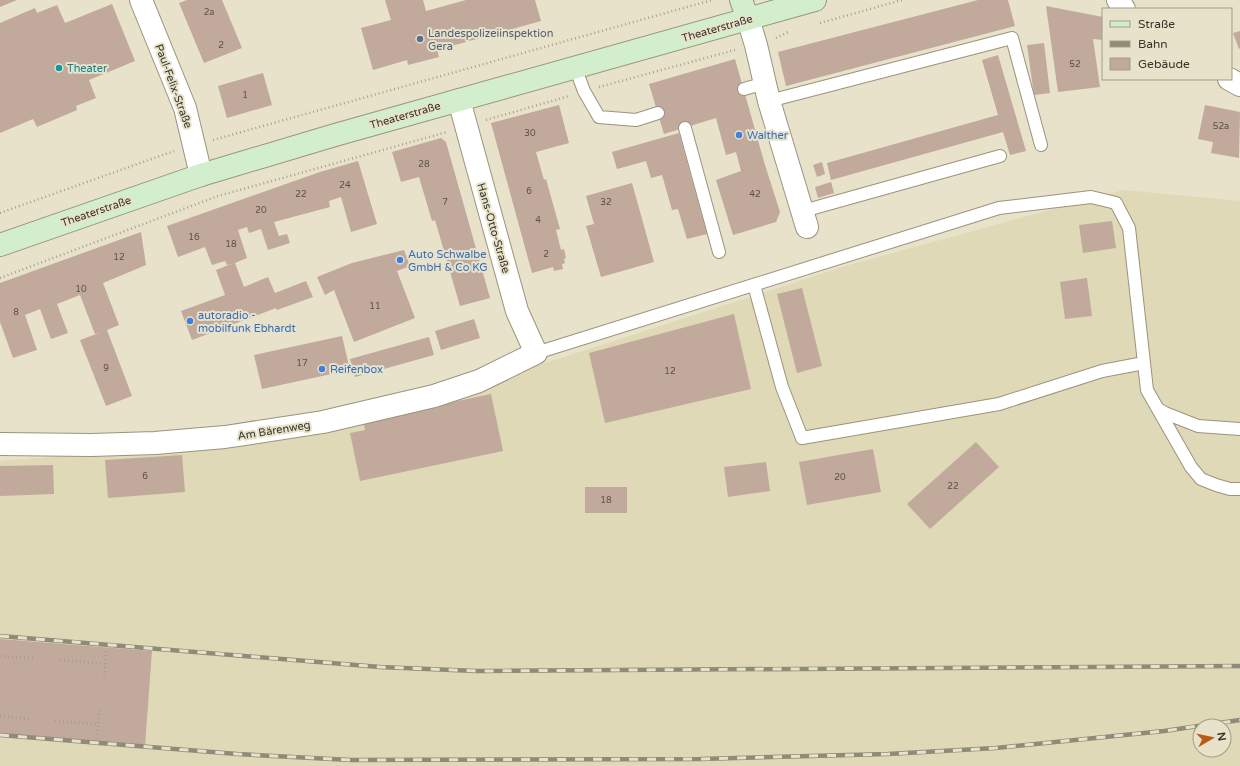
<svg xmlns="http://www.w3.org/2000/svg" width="1240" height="766" viewBox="0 0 1240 766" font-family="'Varela Round',sans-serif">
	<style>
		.built { fill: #dfd9b8; fill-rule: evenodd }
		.building { fill: #c1a99c }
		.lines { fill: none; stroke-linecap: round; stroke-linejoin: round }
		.lane-casing { stroke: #99947d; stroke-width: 14 }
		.street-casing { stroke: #99947d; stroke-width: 24 }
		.secondary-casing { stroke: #99947d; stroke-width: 24 }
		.path { stroke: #a5a18d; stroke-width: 2.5; stroke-dasharray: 1 3; stroke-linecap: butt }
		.lane { stroke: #fff; stroke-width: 12 }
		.street { stroke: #fff; stroke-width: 22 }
		.secondary { stroke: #d3eecc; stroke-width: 22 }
		.rail-casing { stroke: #8e8b79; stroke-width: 4.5 }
		.rail { stroke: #e7e2c9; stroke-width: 3; stroke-dasharray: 9; stroke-linecap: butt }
		.service-dot { fill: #5c6f8a; stroke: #e7e2c9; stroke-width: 1.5 }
		.culture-dot { fill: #0f9aa8; stroke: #e7e2c9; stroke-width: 1.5 }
		.shop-dot { fill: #3f7fe0; stroke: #e7e2c9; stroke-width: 1.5 }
		.labels { text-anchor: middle; stroke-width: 4; stroke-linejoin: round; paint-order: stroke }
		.number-label { font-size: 9px; fill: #5a5247 }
		.street-label { font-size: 11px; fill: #37352b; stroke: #e7e2c9 }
		.service-label { font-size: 11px; fill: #4e5e75; stroke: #e7e2c9; text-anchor: start }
		.culture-label { font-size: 11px; fill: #0d838f; stroke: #e7e2c9; text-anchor: start }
		.shop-label { font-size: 11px; fill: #366cbe; stroke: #e7e2c9; text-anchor: start }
	</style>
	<rect width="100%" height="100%" fill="#e7e2c9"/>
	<path class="built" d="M 1123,190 L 1240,201 L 1240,766 L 0,766 L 0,461 L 292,438 L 561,358 L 849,265 ZM 1200,726 L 1224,726 L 1224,750 L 1200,750 Z"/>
	<path class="building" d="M 0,0 L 17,0 L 0,7 Z
		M 187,0 L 222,0 L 242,48 L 204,63 L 179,3 Z
		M 385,0 L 423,0 L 426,11 L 466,0 L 535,0 L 541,21 L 437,50 L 439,57 L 408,65 L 407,60 L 373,70 L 361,28 L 391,20 Z
		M 978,0 L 1008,0 L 1015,26 L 786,86 L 778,52 Z
		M 112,4 L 135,61 L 89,80 L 96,98 L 76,106 L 77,110 L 37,127 L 33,119 L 0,133 L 0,23 L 35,8 L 37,13 L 57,5 L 65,23 Z
		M 1046,6 L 1103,17 L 1103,40 L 1093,39 L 1100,87 L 1058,92 Z
		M 1240,31 L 1240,48 L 1239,49 L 1233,33 Z
		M 1044,43 L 1050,93 L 1034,95 L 1027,45 Z
		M 998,55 L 1026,151 L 1010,155 L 1003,132 L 831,180 L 827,163 L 998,115 L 982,60 Z
		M 735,59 L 765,165 L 780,212 L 776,222 L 733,235 L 716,180 L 741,171 L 736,152 L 726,155 L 716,118 L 664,134 L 649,84 Z
		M 263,73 L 272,105 L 227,118 L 218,86 Z
		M 559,105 L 569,143 L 536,152 L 544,180 L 546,179 L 560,229 L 556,230 L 561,250 L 564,249 L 566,258 L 564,259 L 565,263 L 562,264 L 563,269 L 554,271 L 553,267 L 532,273 L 491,123 Z
		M 1205,105 L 1240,112 L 1239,158 L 1211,153 L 1213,142 L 1198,139 Z
		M 679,133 L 707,234 L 687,239 L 678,209 L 672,210 L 662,175 L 651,178 L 646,161 L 617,169 L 612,152 Z
		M 441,138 L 446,142 L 490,298 L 460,306 L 435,220 L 432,221 L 419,177 L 401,182 L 392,152 Z
		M 358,161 L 377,224 L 351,232 L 341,197 L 329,201 L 330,207 L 274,222 L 279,236 L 287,234 L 290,243 L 268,250 L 261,229 L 249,233 L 247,227 L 238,230 L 247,258 L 235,263 L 244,287 L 268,277 L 275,293 L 306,281 L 313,297 L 277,310 L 276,308 L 192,340 L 181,311 L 225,295 L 216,270 L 231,264 L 227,265 L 225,261 L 212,265 L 205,247 L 178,257 L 167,226 L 320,172 Z
		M 822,162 L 825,174 L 817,177 L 813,165 Z
		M 831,182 L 834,193 L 818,198 L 815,187 Z
		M 632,183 L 654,262 L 601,277 L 586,226 L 594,224 L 586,196 Z
		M 1112,221 L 1116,248 L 1083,253 L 1079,225 Z
		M 141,232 L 146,265 L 103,283 L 119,325 L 107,330 L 132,396 L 106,406 L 80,340 L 99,333 L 95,334 L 80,295 L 57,304 L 68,333 L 51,339 L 40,309 L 25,315 L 37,350 L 13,358 L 0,322 L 0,283 Z
		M 404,250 L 410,266 L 397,271 L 415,318 L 354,342 L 334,290 L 325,295 L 317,277 L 352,263 Z
		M 1087,278 L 1092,316 L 1065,319 L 1060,282 Z
		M 802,288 L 822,366 L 797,373 L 777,294 Z
		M 734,314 L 751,389 L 605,423 L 589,353 Z
		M 474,319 L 480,338 L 441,350 L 435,331 Z
		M 342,336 L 350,370 L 262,389 L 254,355 Z
		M 429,337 L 434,355 L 355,377 L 350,359 Z
		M 491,394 L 503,451 L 360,481 L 350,433 L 365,430 L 363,421 Z
		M 976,442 L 999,467 L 930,529 L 907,504 Z
		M 873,449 L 881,492 L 807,505 L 799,462 Z
		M 182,455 L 185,492 L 108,498 L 105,460 Z
		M 766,462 L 770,491 L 728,497 L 724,467 Z
		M 53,465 L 54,494 L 0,496 L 0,466 Z
		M 585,487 L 627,487 L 627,513 L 585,513 Z
		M 0,639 L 152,651 L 145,746 L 0,734 Z"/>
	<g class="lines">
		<g class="lane-casing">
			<path id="lane" d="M 575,67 L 584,91 L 599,117 L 636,120 L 658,113
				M 744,89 L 765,83
				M 769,101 L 1012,38 L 1041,145
				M 685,128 L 719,252
				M 803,211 L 1000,156
				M 754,285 L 782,387 L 802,438 L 999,404 L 1102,371 L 1144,363
				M 536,353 L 999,208 L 1091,197 L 1116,203 L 1129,228 L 1147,390 L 1191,467 L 1201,479 L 1216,485 L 1230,489 L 1240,489
				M 1158,409 L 1165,413 L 1198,426 L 1240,429"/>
		</g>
		<g class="street-casing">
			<path id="street" d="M 141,0 L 185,108 L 201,175
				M 1118,0 L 1124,9
				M 748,19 L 756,45 L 769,101 L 807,227
				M 1229,79 L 1240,85
				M 0,444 L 91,445 L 155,443 L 225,437 L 323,422 L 434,396 L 479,381 L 536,353 L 517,311 L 459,100"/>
		</g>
		<g class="secondary-casing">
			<path id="secondary" d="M 741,0 L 748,19
				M 0,245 L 201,175 L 335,135 L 815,0"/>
		</g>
		<path class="path" d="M 820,23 L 902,0
			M 776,38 L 790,31
			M 599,87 L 735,50
			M 486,120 L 569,96
			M 213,140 L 712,0
			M 0,213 L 174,151
			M 0,278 L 218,196 L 447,132
			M 0,656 L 34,658
			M 60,660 L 105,664 L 104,679
			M 105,664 L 106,650
			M 0,716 L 29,719
			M 55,721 L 98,724 L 99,710
			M 97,739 L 98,724"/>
		<use href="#lane" class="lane"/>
		<use href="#street" class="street"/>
		<use href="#secondary" class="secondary"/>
		<g class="rail-casing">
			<path id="rail" d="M 0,636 L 380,667 L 476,671 L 1240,666
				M 0,735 L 237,754 L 351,760 L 700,759 L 888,754 L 996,748 L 1164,731 L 1240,720"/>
		</g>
		<use href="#rail" class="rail"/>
	</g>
	<circle class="service-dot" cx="420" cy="39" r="4"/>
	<circle class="culture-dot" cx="59" cy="68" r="4"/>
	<g class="shop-dot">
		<circle cx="739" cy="135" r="4"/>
		<circle cx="400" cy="260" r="4"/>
		<circle cx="190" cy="321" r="4"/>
		<circle cx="322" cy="369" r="4"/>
	</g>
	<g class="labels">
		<g class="number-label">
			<text x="209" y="15">2a</text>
			<text x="221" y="48">2</text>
			<text x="1075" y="67">52</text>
			<text x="245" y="98">1</text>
			<text x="1221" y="129">52a</text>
			<text x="530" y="136">30</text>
			<text x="424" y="167">28</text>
			<text x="345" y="188">24</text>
			<text x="529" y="194">6</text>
			<text x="301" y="197">22</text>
			<text x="755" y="197">42</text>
			<text x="445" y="205">7</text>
			<text x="606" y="205">32</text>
			<text x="261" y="213">20</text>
			<text x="538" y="223">4</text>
			<text x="194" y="240">16</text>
			<text x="231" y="247">18</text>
			<text x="546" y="257">2</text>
			<text x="119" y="260">12</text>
			<text x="81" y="292">10</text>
			<text x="375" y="309">11</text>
			<text x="16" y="315">8</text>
			<text x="302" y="366">17</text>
			<text x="106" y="371">9</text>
			<text x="670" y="374">12</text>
			<text x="145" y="479">6</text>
			<text x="840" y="480">20</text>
			<text x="953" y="489">22</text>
			<text x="606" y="503">18</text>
		</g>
		<g class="street-label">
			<text transform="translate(717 28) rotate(-16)" y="4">Theaterstraße</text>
			<text transform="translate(174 86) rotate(70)" y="4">Paul-Felix-Straße</text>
			<text transform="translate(405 115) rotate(-16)" y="4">Theaterstraße</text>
			<text transform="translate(96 211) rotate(-19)" y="4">Theaterstraße</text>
			<text transform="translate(494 228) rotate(74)" y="4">Hans-Otto-Straße</text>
			<text transform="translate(274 430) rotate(-9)" y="4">Am Bärenweg</text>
		</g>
		<g class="service-label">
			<text x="428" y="37">Landespolizeiinspektion<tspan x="428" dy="13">Gera</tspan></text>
		</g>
		<g class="culture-label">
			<text x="67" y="72">Theater</text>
		</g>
		<g class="shop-label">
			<text x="747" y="139">Walther</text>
			<text x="408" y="258">Auto Schwalbe<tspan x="408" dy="13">GmbH &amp; Co KG</tspan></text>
			<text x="198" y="319">autoradio -<tspan x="198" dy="13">mobilfunk Ebhardt</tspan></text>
			<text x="330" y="373">Reifenbox</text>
		</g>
	</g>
	<rect x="1102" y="8" width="130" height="72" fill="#e7e2c9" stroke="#a19d8a"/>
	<rect x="1110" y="21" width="20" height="6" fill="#d3eecc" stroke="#a19d8a"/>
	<text x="1138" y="28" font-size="12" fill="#37352b">Straße</text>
	<rect x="1110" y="41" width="20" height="6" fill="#8e8b79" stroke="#a19d8a"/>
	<text x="1138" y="48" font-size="12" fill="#37352b">Bahn</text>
	<rect x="1110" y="58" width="20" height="12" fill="#c1a99c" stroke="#a19d8a"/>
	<text x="1138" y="68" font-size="12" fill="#37352b">Gebäude</text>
	<g transform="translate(1212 738) rotate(81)"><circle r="19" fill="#e7e2c9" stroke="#a19d8a"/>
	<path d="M0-3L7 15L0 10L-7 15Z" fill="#ba5a17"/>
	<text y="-6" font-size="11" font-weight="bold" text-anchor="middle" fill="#37352b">N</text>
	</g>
</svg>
